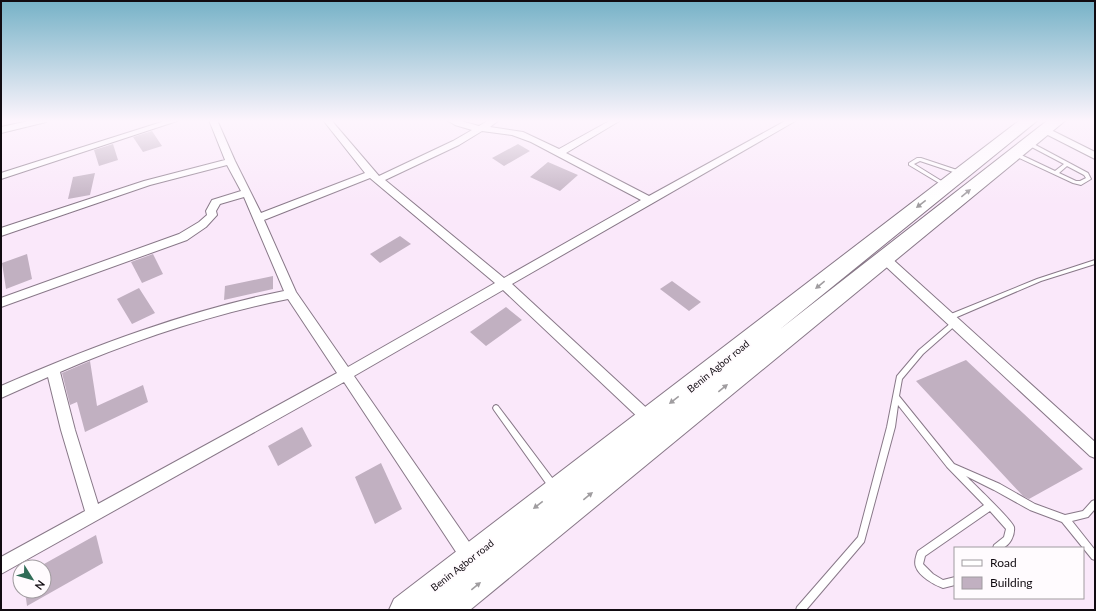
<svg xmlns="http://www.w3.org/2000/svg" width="1096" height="611" viewBox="0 0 1096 611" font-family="Lato,sans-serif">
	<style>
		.building { fill: #c1b0c1 }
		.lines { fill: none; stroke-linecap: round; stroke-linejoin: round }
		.lane-casing { stroke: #887888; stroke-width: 2 }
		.street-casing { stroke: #887888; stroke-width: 2 }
		.highway-casing { stroke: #887888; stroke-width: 2 }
		.lane { fill: #fff; fill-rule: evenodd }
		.street { fill: #fff; fill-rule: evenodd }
		.highway { fill: #fff; fill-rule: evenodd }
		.oneway { fill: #a09da0 }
		.labels { text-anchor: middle; stroke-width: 4; stroke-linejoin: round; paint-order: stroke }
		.street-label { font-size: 10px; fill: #110b11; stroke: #fffbfe }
	</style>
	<rect width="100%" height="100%" fill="#fae8fa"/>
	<path class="building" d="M 152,131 L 162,146 L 143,152 L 133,137 Z
		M 113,144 L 118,160 L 99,166 L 94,150 Z
		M 518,144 L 530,151 L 504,166 L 492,158 Z
		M 548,162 L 578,175 L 560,191 L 530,177 Z
		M 95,173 L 90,195 L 68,199 L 73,177 Z
		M 400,236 L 411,244 L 380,263 L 370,254 Z
		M 27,254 L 32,279 L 6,289 L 2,263 Z
		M 153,254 L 163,274 L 142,283 L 131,262 Z
		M 273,276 L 273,289 L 224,300 L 225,286 Z
		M 672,281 L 701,302 L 689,311 L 660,289 Z
		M 139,288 L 155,313 L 132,324 L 117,299 Z
		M 506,307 L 522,320 L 486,346 L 470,332 Z
		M 966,360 L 1083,469 L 1029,499 L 1023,496 L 916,381 Z
		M 90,361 L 97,406 L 143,385 L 148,402 L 85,432 L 77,402 L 70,405 L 62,373 Z
		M 302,427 L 312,446 L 278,466 L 268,446 Z
		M 381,463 L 402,509 L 375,524 L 355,477 Z
		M 96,535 L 103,563 L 27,606 L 25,591 L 44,591 L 44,564 Z"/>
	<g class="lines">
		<g class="lane-casing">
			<path id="lane" d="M 1026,142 L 1030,142 L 1088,173 L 1091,179 L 1081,185 L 1073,183 L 1013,155 L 1013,153 L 1017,153 L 1055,171 L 1064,164 L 1026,144 ZM 1067,166 L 1084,175 L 1086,178 L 1080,181 L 1076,181 L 1059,173 Z
				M 917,158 L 921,158 L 963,172 L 963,173 L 961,174 L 959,174 L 920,161 L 914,164 L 948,185 L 946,187 L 944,186 L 909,165 L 909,163 Z
				M 1095,260 L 1095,264 L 1041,281 L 950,320 L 946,320 L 945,318 L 946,316 L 1037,279 Z
				M 952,322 L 956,322 L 957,324 L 923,354 L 902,379 L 899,396 L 954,464 L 1000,484 L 1035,504 L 1065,515 L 1083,511 L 1092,501 L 1095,500 L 1095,509 L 1088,517 L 1072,521 L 1095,550 L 1095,560 L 1092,559 L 1062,522 L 1030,510 L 994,490 L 966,476 C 974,484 1012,520 1014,527 C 1015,535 1010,546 1002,548 C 1000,549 996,548 993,548 L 994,545 L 1004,537 L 1006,529 L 990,511 L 925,556 L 923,564 L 933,574 L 943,580 L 955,577 L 955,585 L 943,588 C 934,585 919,576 916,567 C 914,563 916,555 918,551 L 984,505 L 947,467 L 898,405 L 895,427 L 864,542 L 806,610 L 796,610 L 797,607 L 858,537 L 887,427 L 897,376 L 919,350 Z
				M 496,405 L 498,406 L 556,483 L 557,486 L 556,489 L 553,490 L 550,489 L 494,410 L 493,408 L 494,406 Z"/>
		</g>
		<g class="street-casing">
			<path id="street" d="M 33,120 L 47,120 L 46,122 L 1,133 L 1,127 Z
				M 168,120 L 180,120 L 1,179 L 1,173 Z
				M 209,120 L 217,120 L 235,161 L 261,213 L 365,173 L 323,120 L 331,120 L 379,176 L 453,141 L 472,130 L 455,125 L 447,120 L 457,120 L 479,126 L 489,120 L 499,120 L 490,127 L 523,132 L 559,149 L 611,120 L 621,120 L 566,153 L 649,196 L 787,120 L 797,120 L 512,284 L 653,414 L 655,418 L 653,422 L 648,424 L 643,422 L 503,290 L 354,376 L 476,552 L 478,558 L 476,564 L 470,566 L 464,564 L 344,382 L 1,574 L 1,557 L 85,511 L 61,430 L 48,377 L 1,398 L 1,386 C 93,346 186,311 284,291 L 244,197 L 220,204 L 216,211 L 217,215 L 206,227 L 187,240 L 1,307 L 1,298 L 179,234 L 199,222 L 207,215 L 206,211 L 212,200 L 241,191 L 227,165 L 150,185 L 1,236 L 1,228 L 144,181 L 225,160 ZM 482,131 L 512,135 L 531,142 L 641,200 L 504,278 L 385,180 L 459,145 ZM 370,178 L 495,283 L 348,367 L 296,292 L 264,220 ZM 288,299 L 337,373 L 98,504 L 75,430 L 60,372 C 134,340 209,315 288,299 Z
				M 1045,127 L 1095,152 L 1095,159 L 1042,132 L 1041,130 Z
				M 885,255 L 889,256 L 1095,442 L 1095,458 L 1090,456 L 881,262 L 879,259 L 881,256 Z"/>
		</g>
		<g class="highway-casing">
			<path id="highway" d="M 1020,120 L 1038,120 L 779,330 L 1048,120 L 1066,120 L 470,610 L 389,610 L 394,599 Z"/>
		</g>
		<use href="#lane" class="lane"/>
		<use href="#street" class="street"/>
		<use href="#highway" class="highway"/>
	</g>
	<defs><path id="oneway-solid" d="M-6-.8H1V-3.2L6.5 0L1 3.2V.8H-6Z"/></defs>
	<g class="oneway">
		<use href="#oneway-solid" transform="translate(966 193) rotate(-39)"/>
		<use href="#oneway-solid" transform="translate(921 204) rotate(142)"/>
		<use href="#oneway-solid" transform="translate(820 285) rotate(141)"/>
		<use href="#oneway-solid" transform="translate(723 388) rotate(-39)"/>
		<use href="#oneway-solid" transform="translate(674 400) rotate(142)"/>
		<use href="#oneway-solid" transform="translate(588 496) rotate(-39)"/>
		<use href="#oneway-solid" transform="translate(538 505) rotate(142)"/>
		<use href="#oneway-solid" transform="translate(476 586) rotate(-39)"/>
	</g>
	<linearGradient id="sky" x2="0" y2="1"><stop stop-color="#76b2c7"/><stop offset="0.59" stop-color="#fdf5fd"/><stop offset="1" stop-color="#fdf5fd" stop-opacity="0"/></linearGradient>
	<rect width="1096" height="205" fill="url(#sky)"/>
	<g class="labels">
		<g class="street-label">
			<text transform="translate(718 366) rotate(-39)" y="4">Benin Agbor road</text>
			<text transform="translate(462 565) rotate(-38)" y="4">Benin Agbor road</text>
		</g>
	</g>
	<rect width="1096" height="611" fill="none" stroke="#110b11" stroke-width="4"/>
	<rect x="954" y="547" width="130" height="52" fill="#fffbfe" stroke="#a09b9f"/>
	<rect x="962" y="560" width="20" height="6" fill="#ffffff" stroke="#a09b9f"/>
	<text x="990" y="567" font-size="12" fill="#110b11">Road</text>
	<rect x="962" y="577" width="20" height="12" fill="#c1b0c1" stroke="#a09b9f"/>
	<text x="990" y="587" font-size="12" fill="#110b11">Building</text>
	<g transform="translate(32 579) rotate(127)"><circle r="19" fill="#fffbfe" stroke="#a09b9f"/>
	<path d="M0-3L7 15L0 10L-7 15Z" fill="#306c57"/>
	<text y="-6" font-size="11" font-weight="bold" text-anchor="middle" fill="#110b11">N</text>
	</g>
</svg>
